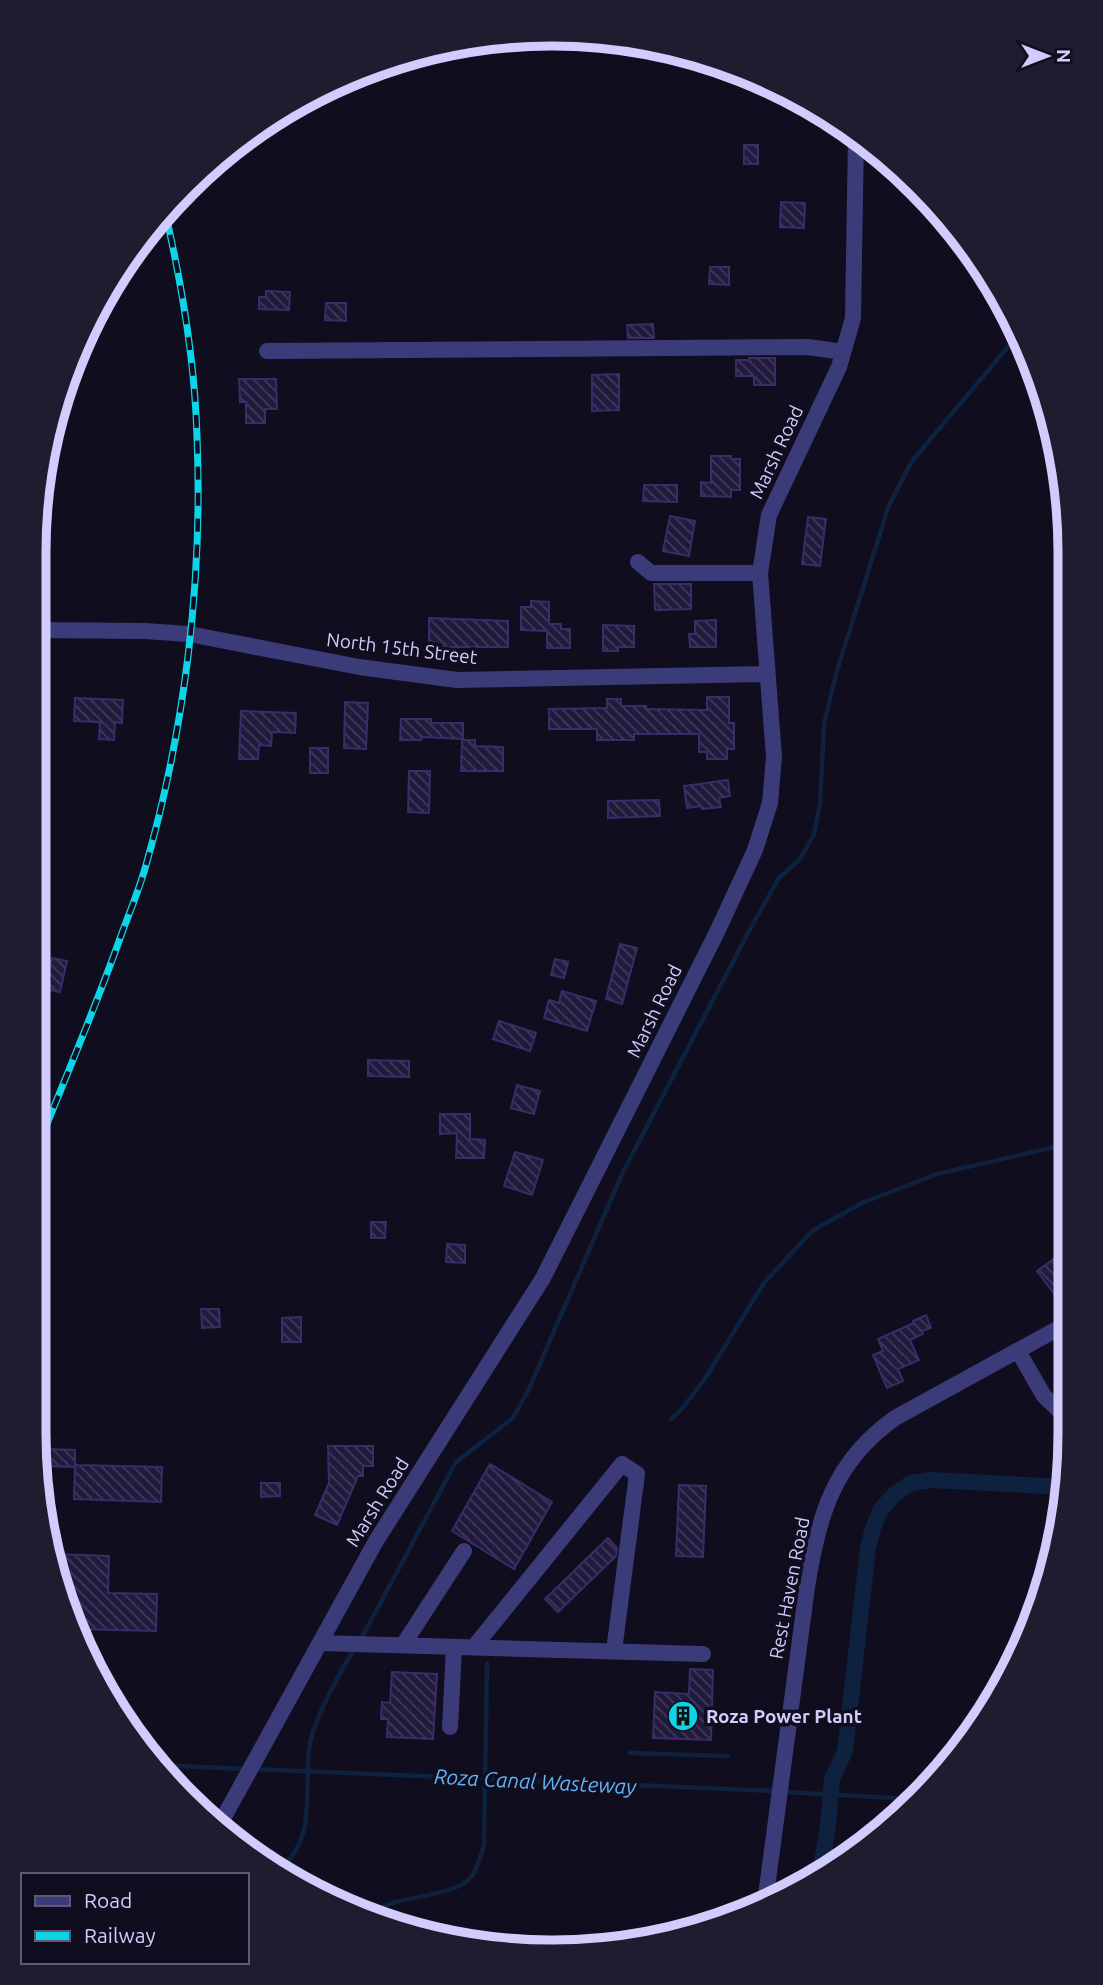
<svg xmlns="http://www.w3.org/2000/svg" width="1103" height="1985" viewBox="0 0 1103 1985" font-family="Ubuntu,sans-serif">
	<style>
		.lines { fill: none; stroke-linecap: round; stroke-linejoin: round }
		.stream { stroke: #0e2240; stroke-width: 4.5 }
		.canal { stroke: #0e2240; stroke-width: 16 }
		.building { fill: url(#building-back-hatch); stroke: #382d68; stroke-width: 2 }
		.minor { stroke: #3c3b7a; stroke-width: 16 }
		.rail-casing { stroke: #0dd5e8; stroke-width: 7 }
		.rail { stroke: #100d1e; stroke-width: 4.5; stroke-dasharray: 13; stroke-linecap: butt }
		.labels { text-anchor: middle; stroke-width: 7; stroke-linejoin: round; paint-order: stroke }
		.street-label { font-size: 19px; fill: #d1ccfc; stroke: #100d1e }
		.poi-label { font-size: 19px; font-weight: bold; fill: #d1ccfc; stroke: #100d1e; text-anchor: start }
		.water-label { font-size: 21px; font-style: italic; fill: #60b3f6; stroke: #100d1e }
		.rim { fill: none; stroke: #d1ccfc; stroke-width: 9 }
	</style>
	<defs>
		<pattern id="building-back-hatch" width="6" height="6" patternUnits="userSpaceOnUse" patternTransform="scale(1.75)"><rect width="6" height="6" fill="#211a3d"/><path d="M-1 5l2 2M0 0l6 6M5-1l2 2" fill="none" stroke="#403a5a"/></pattern>
	</defs>
	<rect width="100%" height="100%" fill="#100d1e"/>
	<g class="lines">
		<path class="stream" d="M 671,1419 L 681,1410 L 704,1380 L 764,1283 L 812,1231 L 862,1203 L 937,1174 L 1068,1144
			M 361,1639 L 456,1462 L 513,1418 L 529,1389 L 622,1174 L 749,931 L 779,878 L 800,859 L 814,834 L 820,804 L 824,724 L 836,674 L 889,505 L 912,461 L 1018,335
			M 630,1753 L 728,1756
			M 158,1765 L 244,1769
			M 253,1769 L 776,1791
			M 784,1792 L 913,1799
			M 278,1871 C 320,1836 302,1789 310,1743 C 315,1718 340,1672 354,1649
			M 372,1913 C 378,1907 387,1905 396,1902 C 416,1896 460,1893 472,1876 C 478,1867 481,1855 484,1845 L 487,1663"/>
		<path class="canal" d="M 821,1868 L 828,1825 L 832,1779 L 845,1751 L 868,1548 L 873,1528 L 881,1509 L 895,1494 L 911,1483 L 930,1480 L 1065,1487"/>
	</g>
	<path class="building" d="M 744,145 L 758,145 L 758,164 L 744,164 Z
		M 781,202 L 805,203 L 804,228 L 780,227 Z
		M 710,267 L 729,267 L 729,285 L 709,284 Z
		M 266,291 L 290,292 L 289,310 L 259,309 L 259,297 L 266,297 Z
		M 326,303 L 346,303 L 346,321 L 325,320 Z
		M 653,324 L 654,338 L 628,338 L 627,325 Z
		M 749,358 L 775,358 L 775,385 L 754,385 L 754,376 L 736,376 L 736,360 L 749,360 Z
		M 619,374 L 619,410 L 592,411 L 592,375 Z
		M 239,379 L 276,379 L 277,409 L 265,409 L 265,423 L 246,423 L 246,402 L 240,402 Z
		M 711,456 L 731,456 L 731,459 L 740,459 L 740,490 L 731,490 L 731,497 L 701,496 L 701,482 L 711,483 Z
		M 644,485 L 677,485 L 677,502 L 643,501 Z
		M 670,516 L 695,521 L 689,556 L 663,551 Z
		M 808,517 L 826,519 L 820,566 L 802,564 Z
		M 654,584 L 691,584 L 691,609 L 655,610 Z
		M 531,601 L 549,602 L 549,624 L 561,624 L 561,629 L 570,629 L 570,648 L 547,648 L 547,631 L 521,630 L 521,607 L 531,607 Z
		M 429,618 L 508,621 L 508,647 L 429,647 Z
		M 716,620 L 716,647 L 690,647 L 689,634 L 695,634 L 695,621 Z
		M 603,625 L 634,626 L 634,647 L 618,647 L 618,651 L 603,651 Z
		M 707,697 L 729,697 L 729,723 L 734,723 L 734,749 L 727,749 L 727,759 L 707,759 L 707,752 L 699,752 L 699,734 L 634,734 L 634,740 L 597,740 L 597,729 L 549,729 L 549,709 L 607,708 L 607,699 L 621,699 L 621,706 L 646,706 L 646,709 L 707,710 Z
		M 75,698 L 123,700 L 122,723 L 115,722 L 114,740 L 99,739 L 100,722 L 74,721 Z
		M 345,702 L 368,703 L 366,749 L 344,748 Z
		M 241,711 L 296,713 L 295,733 L 272,732 L 271,746 L 259,745 L 258,759 L 239,759 Z
		M 401,719 L 431,719 L 431,723 L 463,723 L 463,739 L 421,737 L 421,740 L 400,740 Z
		M 462,740 L 475,740 L 475,746 L 503,747 L 503,771 L 461,771 Z
		M 310,748 L 328,748 L 328,773 L 310,773 Z
		M 409,771 L 430,771 L 429,813 L 408,812 Z
		M 728,780 L 730,796 L 719,798 L 721,807 L 702,809 L 701,806 L 687,808 L 684,786 Z
		M 659,800 L 660,816 L 608,818 L 608,801 Z
		M 620,944 L 637,948 L 622,1004 L 606,999 Z
		M 52,958 L 67,961 L 60,992 L 45,989 Z
		M 555,959 L 568,962 L 564,978 L 551,975 Z
		M 562,991 L 596,1001 L 587,1031 L 544,1018 L 549,1000 L 559,1003 Z
		M 499,1021 L 536,1033 L 530,1051 L 493,1039 Z
		M 368,1060 L 409,1061 L 409,1077 L 368,1076 Z
		M 517,1085 L 540,1091 L 534,1114 L 511,1108 Z
		M 440,1114 L 470,1114 L 470,1139 L 485,1140 L 484,1158 L 456,1158 L 457,1133 L 440,1134 Z
		M 515,1152 L 543,1160 L 532,1195 L 504,1186 Z
		M 371,1222 L 386,1222 L 385,1238 L 371,1238 Z
		M 447,1244 L 465,1245 L 465,1263 L 446,1262 Z
		M 1068,1249 L 1068,1275 L 1061,1280 L 1068,1291 L 1058,1299 L 1037,1271 Z
		M 201,1309 L 219,1309 L 220,1327 L 202,1328 Z
		M 926,1315 L 931,1328 L 922,1331 L 923,1334 L 910,1340 L 919,1360 L 898,1369 L 903,1381 L 887,1388 L 873,1355 L 883,1351 L 878,1339 L 914,1323 L 913,1321 Z
		M 301,1317 L 301,1342 L 282,1342 L 282,1318 Z
		M 328,1446 L 373,1446 L 373,1466 L 363,1466 L 363,1476 L 358,1476 L 337,1525 L 315,1515 L 329,1483 Z
		M 47,1449 L 75,1450 L 75,1467 L 47,1466 Z
		M 490,1464 L 552,1502 L 514,1569 L 452,1531 Z
		M 75,1465 L 162,1467 L 161,1502 L 74,1499 Z
		M 261,1483 L 280,1483 L 280,1496 L 261,1497 Z
		M 679,1485 L 706,1486 L 703,1557 L 676,1556 Z
		M 608,1538 L 617,1548 L 616,1556 L 558,1612 L 545,1599 Z
		M 53,1554 L 109,1556 L 108,1593 L 157,1594 L 156,1631 L 76,1629 L 61,1600 Z
		M 690,1669 L 713,1670 L 711,1740 L 653,1738 L 655,1692 L 689,1694 Z
		M 392,1672 L 437,1674 L 433,1739 L 387,1737 L 388,1719 L 381,1719 L 382,1702 L 390,1703 Z"/>
	<g class="lines">
		<path class="minor" d="M 267,351 L 808,347 L 843,352
			M 638,562 L 651,573 L 760,573
			M 34,630 L 144,631 L 189,634 L 359,667 L 457,680 L 767,674
			M 1018,1351 L 1044,1396 L 1069,1420
			M 320,1643 L 703,1654
			M 403,1645 L 464,1551
			M 474,1647 L 622,1464 L 637,1474 L 614,1651
			M 450,1727 L 454,1647
			M 220,1824 L 376,1541 L 543,1278 L 717,932 L 755,850 L 770,803 L 774,757 L 760,573 L 769,515 L 839,367 L 853,318 L 856,137
			M 765,1903 L 807,1587 C 819,1515 833,1462 895,1418 L 1068,1323"/>
		<g class="rail-casing">
			<path id="rail" d="M 34,1156 C 64,1081 96,1007 123,930 C 131,909 140,887 146,865 C 185,728 203,580 197,437 C 195,363 181,280 164,207"/>
		</g>
		<use href="#rail" class="rail"/>
	</g>
	<defs>
		<g id="building-disc" transform="scale(1.575)"><circle r="9.5" fill="#0dd5e8" stroke="#100d1e"/><path d="M-4-6H4V6H1V3H-1V6H-4ZM-2.5-4.3h1.7v1.8h-1.7ZM.8-4.3h1.7v1.8H.8ZM-2.5-1h1.7V.8h-1.7ZM.8-1h1.7V.8H.8Z" fill="#111"/></g>
	</defs>
	<g fill-rule="evenodd">
		<use href="#building-disc" x="683" y="1716"/>
	</g>
	<g class="labels">
		<g class="street-label">
			<text transform="translate(776 452) rotate(-65)" y="7">Marsh Road</text>
			<text transform="translate(402 648) rotate(7)" y="7">North 15th Street</text>
			<text transform="translate(654 1011) rotate(-64)" y="7">Marsh Road</text>
			<text transform="translate(377 1502) rotate(-58)" y="7">Marsh Road</text>
			<text transform="translate(789 1588) rotate(-79)" y="7">Rest Haven Road</text>
		</g>
		<g class="poi-label">
			<text x="706" y="1723">Roza Power Plant</text>
		</g>
		<g class="water-label">
			<text transform="translate(535 1782) rotate(3)" y="7">Roza Canal Wasteway</text>
		</g>
	</g>
	<path d="M0 0H1103V1985H0ZM552 46H552A506 506 0 0 1 1058 552V1434A506 506 0 0 1 552 1940H552A506 506 0 0 1 46 1434V552A506 506 0 0 1 552 46Z" fill="#1f1c30" fill-rule="evenodd"/>
	<path class="rim" d="M552 46H552A506 506 0 0 1 1058 552V1434A506 506 0 0 1 552 1940H552A506 506 0 0 1 46 1434V552A506 506 0 0 1 552 46Z"/>
	<rect x="21" y="1873" width="228" height="91" fill="#100d1e" stroke="#5d5977" stroke-width="2"/>
	<rect x="35" y="1896" width="35" height="10" fill="#3c3b7a" stroke="#5d5977" stroke-width="2"/>
	<text x="84" y="1908" font-size="21" fill="#d1ccfc">Road</text>
	<rect x="35" y="1931" width="35" height="10" fill="#0dd5e8" stroke="#5d5977" stroke-width="2"/>
	<text x="84" y="1943" font-size="21" fill="#d1ccfc">Railway</text>
	<g transform="translate(1047 56) rotate(90)" stroke="#100d1e" stroke-width="5" paint-order="stroke">
	<path d="M0-5L12 26L0 18L-12 26Z" fill="#d1ccfc"/>
	<text y="-10" font-size="19" font-weight="bold" text-anchor="middle" fill="#d1ccfc">N</text>
	</g>
</svg>
